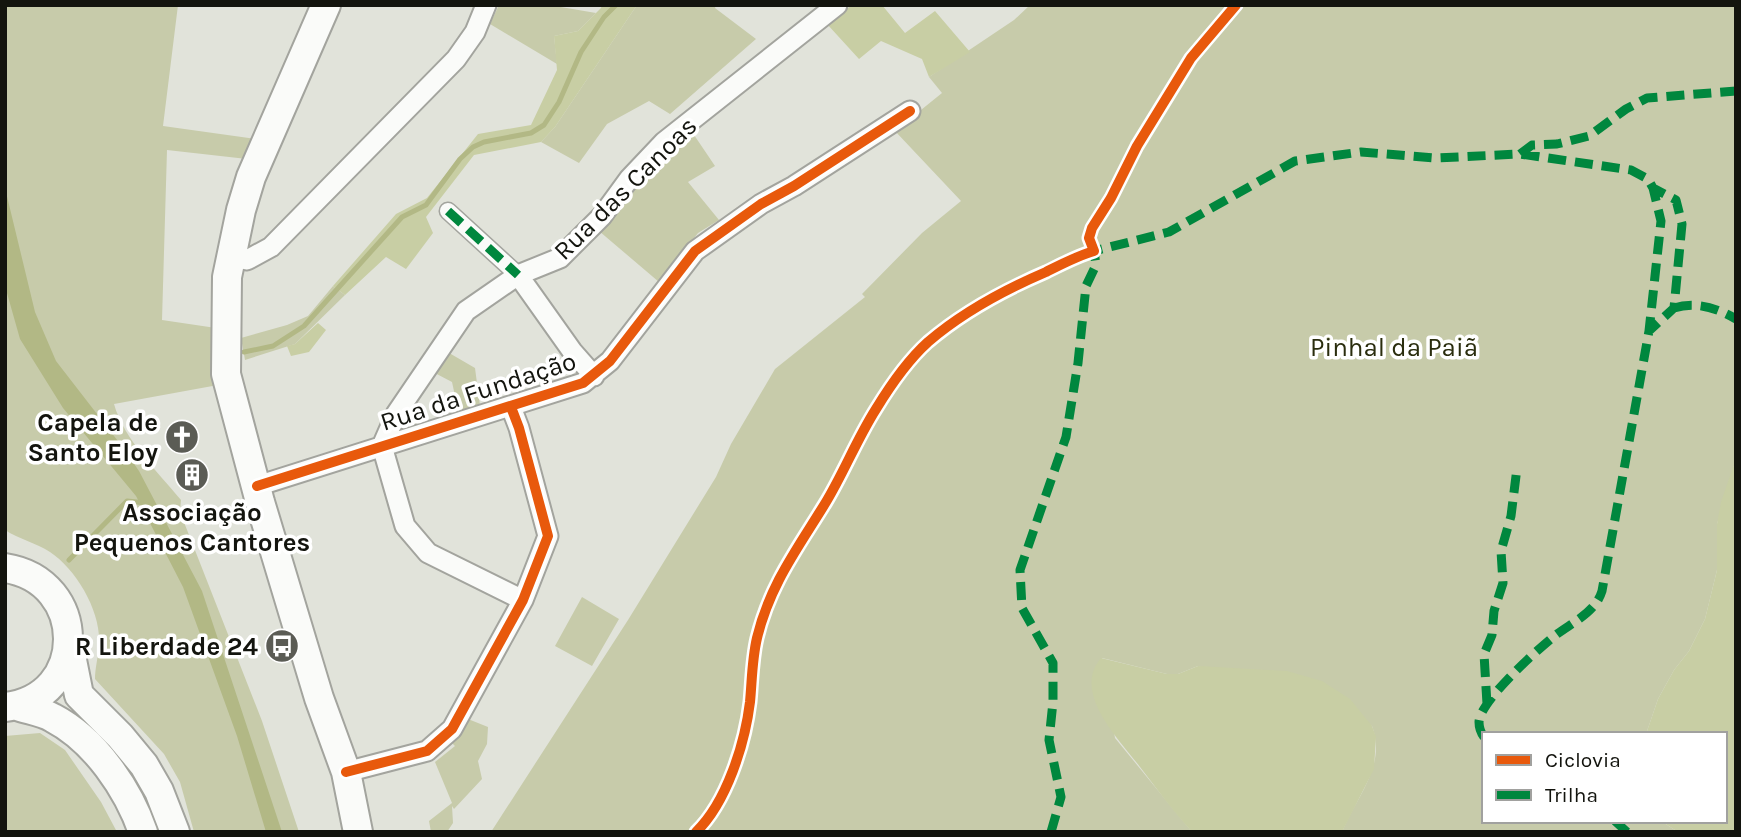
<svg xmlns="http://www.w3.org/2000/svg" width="1741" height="837" viewBox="0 0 1741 837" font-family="Karla,sans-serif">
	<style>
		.green { fill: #c7cbaa }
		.forest { fill: #c8cea4 }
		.water { fill: #b2b885 }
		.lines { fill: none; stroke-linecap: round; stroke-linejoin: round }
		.stream { stroke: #b2b885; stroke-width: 5 }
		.pedestrian-casing { stroke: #a3a49e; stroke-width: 19 }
		.minor-casing { stroke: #a3a49e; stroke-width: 23 }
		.secondary-casing { stroke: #a3a49e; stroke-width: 32 }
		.pedestrian { stroke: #fafbf9; stroke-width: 16 }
		.minor { stroke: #fafbf9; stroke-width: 19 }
		.secondary { stroke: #fafbf9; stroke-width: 28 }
		.quiet { stroke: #00873e; stroke-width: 9; stroke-dasharray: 18 9; stroke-linecap: butt }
		.cycleway-casing { stroke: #fff; stroke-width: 15 }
		.cycleway { stroke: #e8590c; stroke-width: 10 }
		.labels { text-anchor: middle; stroke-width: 7; stroke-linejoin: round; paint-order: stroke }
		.street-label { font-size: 26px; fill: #13140e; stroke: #fff }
		.park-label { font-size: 26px; fill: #2a2d0e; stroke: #fff }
		.poi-label { font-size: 26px; font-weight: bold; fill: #13140e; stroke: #fff; text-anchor: end }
	</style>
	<rect width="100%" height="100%" fill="#e1e3da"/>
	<path class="green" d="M 5,5 L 178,5 L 163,126 L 256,139 L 247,159 L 167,150 L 162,320 L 216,328 L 218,385 L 114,404 C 124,440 158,472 181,500 L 180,512 L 262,721 L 299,832 L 194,832 L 180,782 L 164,754 L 95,679 C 95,668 98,658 99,646 C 102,613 77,570 50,552 C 36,543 19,539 5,530 Z
		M 499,5 L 549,5 L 596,13 L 578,31 L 554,36 L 557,64 L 490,24 Z
		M 637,5 L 716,5 L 715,8 L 756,39 L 670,114 L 649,101 L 607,124 L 579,163 L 541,142 L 555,127 Z
		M 1030,5 L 1736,5 L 1736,459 L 1717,524 L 1717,570 L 1705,619 L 1689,651 L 1674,670 L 1658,699 L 1646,734 L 1484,734 L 1484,821 L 1661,821 L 1678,832 L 1342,832 C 1356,797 1387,766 1372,726 L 1198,666 L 1178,674 L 1167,674 L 1102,658 L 1115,738 L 1192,832 L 491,832 L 628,620 L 716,477 L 731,444 L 775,369 L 865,297 L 862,294 L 922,233 L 961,201 L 895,131 L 942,93 L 929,77 L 1014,20 Z
		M 690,129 L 715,166 L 688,182 L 719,220 L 698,233 L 659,282 L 599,231 L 632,186 Z
		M 333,286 L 345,295 L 295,344 L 245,360 L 241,338 L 287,325 L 308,316 Z
		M 444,350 L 475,368 L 480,406 L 459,414 L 452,382 L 431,371 Z
		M 582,597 L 619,619 L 592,666 L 555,646 Z
		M 468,719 L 488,727 L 487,744 L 478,761 L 482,779 L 454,809 L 452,806 L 453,823 L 447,832 L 431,832 L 429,821 L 452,803 L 435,762 L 455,746 L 449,740 Z
		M 40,733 L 65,750 L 101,802 L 117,832 L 5,832 L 5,736 Z"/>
	<path class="forest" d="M 602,5 L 637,5 L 555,127 L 541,142 L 474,155 L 426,217 L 433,233 L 406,269 L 386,257 L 345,295 L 333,286 L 396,214 L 427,198 L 478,134 L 531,125 L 557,70 L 554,36 L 578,31 L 601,8 Z
		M 852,5 L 882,5 L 905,33 L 935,11 L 970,52 L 929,77 L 922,59 L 881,41 L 859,59 L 827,24 Z
		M 318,323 L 326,330 L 309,352 L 291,356 L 287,346 L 295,344 Z
		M 1736,459 L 1736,832 L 1678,832 L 1661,821 L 1725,821 L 1725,734 L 1646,734 L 1658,699 L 1674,670 L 1689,651 L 1705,619 L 1717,570 L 1717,524 L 1721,502 Z
		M 1101,658 L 1167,674 L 1178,674 L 1198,666 L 1287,671 L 1322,681 L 1350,699 L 1372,726 L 1376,737 L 1374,769 L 1342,832 L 1192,832 C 1173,811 1157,789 1140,767 C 1120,740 1071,693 1101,658 Z"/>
	<path class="water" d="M 5,188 L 35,312 L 56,361 L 121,445 L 139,471 L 202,591 L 282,832 L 266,832 L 237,736 L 183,587 L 136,496 L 63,408 L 20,339 L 5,286 Z"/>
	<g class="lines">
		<path class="stream" d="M 244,352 L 273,346 L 304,326 L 402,217 L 426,205 L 460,159 L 473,147 L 484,142 L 531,133 L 544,125 L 559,102 L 581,52 L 604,17 L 616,5
			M 69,560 L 127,501 L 146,503"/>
		<g class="pedestrian-casing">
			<path id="pedestrian" d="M 448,211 L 518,275"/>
		</g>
		<g class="minor-casing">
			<path id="minor" d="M 231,257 L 247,260 L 271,247 L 456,59 L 475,32 L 486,5
				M 518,275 L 572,351 L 594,376
				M 382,446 L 396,414 L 466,311 L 518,275 L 560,258 L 602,216 L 629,179 L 664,142 L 837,5
				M 382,446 L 405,526 L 428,553 L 523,600
				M 257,486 L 583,383 L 610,361 L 695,251 L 761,204 L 794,186 L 910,111
				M 346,772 L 427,751 L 452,729 L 523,600 L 548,536 L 519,428 L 511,407"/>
		</g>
		<g class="secondary-casing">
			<path id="secondary" d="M 326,5 L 251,177 L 241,210 L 227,277 L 226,374 L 260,502 L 319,698 L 346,772 L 358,832
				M 5,568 C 89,581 89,698 5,707
				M 69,645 L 79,695 L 120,736 L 144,765 L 159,791 L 175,832
				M 17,706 C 29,710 43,712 53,718 C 95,740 128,789 143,832"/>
		</g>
		<use href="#pedestrian" class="pedestrian"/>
		<use href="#minor" class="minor"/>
		<use href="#secondary" class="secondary"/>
		<path class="quiet" d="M 1520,154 L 1532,145 L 1557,144 L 1589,136 L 1626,109 L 1647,98 L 1736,91
			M 448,211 L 518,275
			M 1674,308 C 1695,301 1717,308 1736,319
			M 1487,704 L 1484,654 L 1492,635 L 1494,611 L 1503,583 L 1501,551 L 1511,516 L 1517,468
			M 1484,737 C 1481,733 1479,728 1479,722 C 1480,701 1535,652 1552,638 C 1570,623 1595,614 1602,591 L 1649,331 L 1661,221 L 1653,188
			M 1615,821 L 1627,832
			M 1051,832 L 1061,797 L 1049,740 L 1053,702 L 1053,663 L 1022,608 L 1020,570 L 1066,437 L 1078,363 L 1086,286 L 1096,265 L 1094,251 L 1169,232 L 1295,161 L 1361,152 L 1435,158 L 1520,154 L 1631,170 L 1648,179 L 1653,188 L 1676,200 L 1682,224 L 1674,308 L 1649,331"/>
		<g class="cycleway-casing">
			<path id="cycleway" d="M 257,486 L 583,383 L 610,361 L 695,251 L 761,204 L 794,186 L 910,111
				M 346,772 L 427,751 L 452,729 L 523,600 L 548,536 L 519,428 L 511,407
				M 696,832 C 727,802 745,743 750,702 C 752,681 752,659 757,638 C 770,584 798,548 826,502 C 844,472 857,439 876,409 C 890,386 908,360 928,342 C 963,312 1004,290 1046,272 C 1062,264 1077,256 1094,251 L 1089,238 L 1092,228 L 1111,198 L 1137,146 L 1191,58 L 1236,5"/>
		</g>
		<use href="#cycleway" class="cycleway"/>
	</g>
	<defs>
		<g id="church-disc" transform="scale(1.75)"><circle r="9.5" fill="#5b5c55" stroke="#fff"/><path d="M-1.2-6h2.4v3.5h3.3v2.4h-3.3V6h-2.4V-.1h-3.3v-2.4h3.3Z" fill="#fff"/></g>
		<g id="building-disc" transform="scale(1.75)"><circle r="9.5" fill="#5b5c55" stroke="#fff"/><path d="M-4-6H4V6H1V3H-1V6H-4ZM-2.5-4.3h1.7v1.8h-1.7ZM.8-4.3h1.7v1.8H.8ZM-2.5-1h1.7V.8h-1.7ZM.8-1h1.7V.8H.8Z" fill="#fff"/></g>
		<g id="bus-disc" transform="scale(1.75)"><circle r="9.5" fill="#5b5c55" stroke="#fff"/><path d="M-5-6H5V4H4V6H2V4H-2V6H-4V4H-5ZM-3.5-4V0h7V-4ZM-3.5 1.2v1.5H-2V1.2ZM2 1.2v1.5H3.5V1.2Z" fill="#fff"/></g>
	</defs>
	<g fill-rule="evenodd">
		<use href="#church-disc" x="182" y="437"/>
		<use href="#building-disc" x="192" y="475"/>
		<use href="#bus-disc" x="282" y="646"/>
	</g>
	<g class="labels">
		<g class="street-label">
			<text transform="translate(625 188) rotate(-45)" y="9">Rua das Canoas</text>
			<text transform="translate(478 391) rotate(-18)" y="9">Rua da Fundação</text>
		</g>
		<g class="park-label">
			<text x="1394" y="356">Pinhal da Paiã</text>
		</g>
		<g class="poi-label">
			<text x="158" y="431">Capela de<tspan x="158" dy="30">Santo Eloy</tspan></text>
			<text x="192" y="521" text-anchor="middle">Associação<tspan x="192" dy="30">Pequenos Cantores</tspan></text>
			<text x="258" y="655">R Liberdade 24</text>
		</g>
	</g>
	<rect width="1741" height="837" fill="none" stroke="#13140e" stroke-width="14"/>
	<rect x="1482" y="732" width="245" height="91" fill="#ffffff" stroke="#a1a19f" stroke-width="2"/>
	<rect x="1496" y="755" width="35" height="10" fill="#e8590c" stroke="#a1a19f" stroke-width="2"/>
	<text x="1545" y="767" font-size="21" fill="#13140e">Ciclovia</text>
	<rect x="1496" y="790" width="35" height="10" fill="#00873e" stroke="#a1a19f" stroke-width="2"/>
	<text x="1545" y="802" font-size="21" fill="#13140e">Trilha</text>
</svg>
